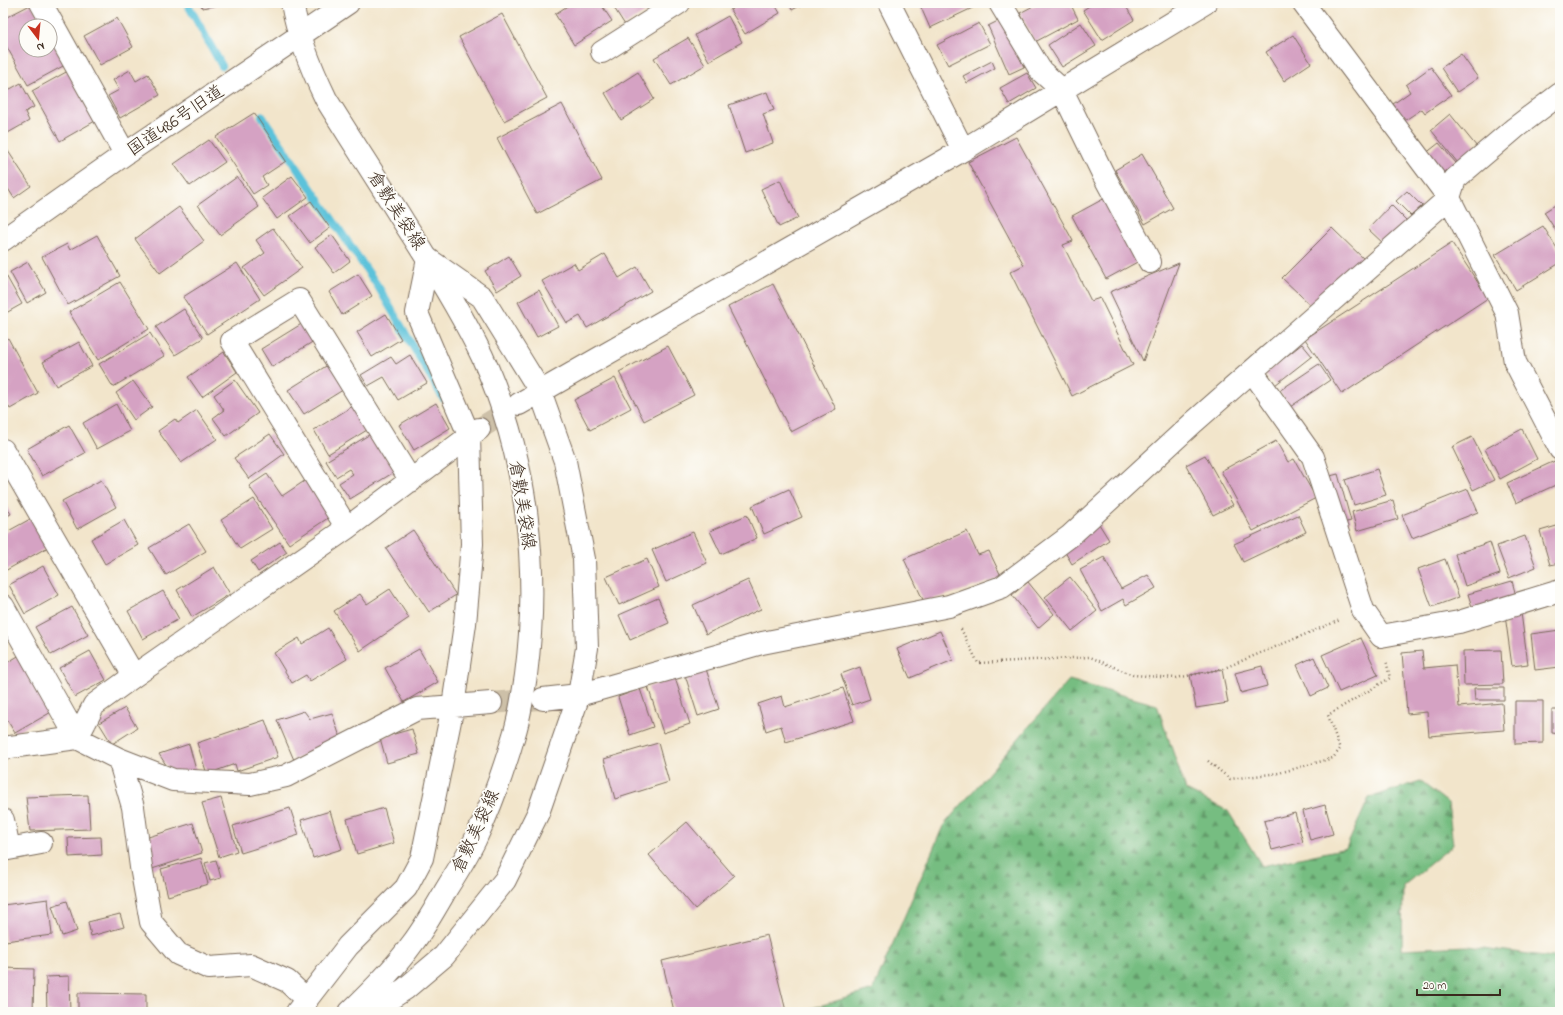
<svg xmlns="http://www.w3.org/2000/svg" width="1563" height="1015" viewBox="0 0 1563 1015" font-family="'Indie Flower','Klee One',sans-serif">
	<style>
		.forest { fill: url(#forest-firs); stroke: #587450 }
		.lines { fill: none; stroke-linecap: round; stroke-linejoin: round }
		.stream { stroke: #5cc2da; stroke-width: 8 }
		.building { fill: #d5a2c3 }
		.minor-tunnel { stroke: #cdc0a8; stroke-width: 22; stroke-dasharray: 22 11; stroke-linecap: butt }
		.minor-casing { stroke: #7b6b5b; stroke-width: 24 }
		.major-casing { stroke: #7b6b5b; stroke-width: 24 }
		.path { stroke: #7b6b5b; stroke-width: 2.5; stroke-dasharray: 1 3; stroke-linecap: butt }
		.minor { stroke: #fff; stroke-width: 22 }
		.major { stroke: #fff; stroke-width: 22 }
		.labels { text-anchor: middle; stroke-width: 3.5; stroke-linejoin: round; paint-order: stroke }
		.street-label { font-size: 18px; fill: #3b2a1e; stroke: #fdfcf7 }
	</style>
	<defs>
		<pattern id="forest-firs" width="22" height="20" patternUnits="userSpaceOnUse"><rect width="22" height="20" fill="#76bd81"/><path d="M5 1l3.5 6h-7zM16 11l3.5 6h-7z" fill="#629a69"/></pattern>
	</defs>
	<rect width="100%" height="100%" fill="#fdfcf7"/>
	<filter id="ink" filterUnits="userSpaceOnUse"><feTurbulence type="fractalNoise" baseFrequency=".025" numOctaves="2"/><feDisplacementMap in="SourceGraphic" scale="8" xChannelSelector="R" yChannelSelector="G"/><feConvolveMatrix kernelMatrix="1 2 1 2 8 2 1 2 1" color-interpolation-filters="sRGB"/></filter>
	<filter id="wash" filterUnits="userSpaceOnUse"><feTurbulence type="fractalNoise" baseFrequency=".012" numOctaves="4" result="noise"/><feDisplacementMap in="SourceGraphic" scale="16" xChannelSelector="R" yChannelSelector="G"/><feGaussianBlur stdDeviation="0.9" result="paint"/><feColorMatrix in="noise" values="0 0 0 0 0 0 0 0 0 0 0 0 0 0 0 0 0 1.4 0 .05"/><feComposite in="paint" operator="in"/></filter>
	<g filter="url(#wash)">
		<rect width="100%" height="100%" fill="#f2e5cb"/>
		<path class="forest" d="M 1069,680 L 1157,705 L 1186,790 L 1228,811 L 1262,866 L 1346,848 L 1369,798 L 1420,781 L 1448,803 L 1453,845 L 1403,886 L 1402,949 L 1467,946 L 1560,958 L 1560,1012 L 799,1012 L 873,990 L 943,826 Z"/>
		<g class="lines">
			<path class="stream" d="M 187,3 L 222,66
				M 262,116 L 379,288 L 443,398"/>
		</g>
		<g id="blocks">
			<path class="building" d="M 201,3 L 224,3 L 224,4 L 202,8 Z
				M 572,3 L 600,3 L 612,21 L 574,45 L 555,14 Z
				M 611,3 L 657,3 L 658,4 L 625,25 Z
				M 743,3 L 774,3 L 780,13 L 745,34 L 730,10 Z
				M 789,3 L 805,3 L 792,10 Z
				M 919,3 L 983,3 L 930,28 Z
				M 1039,3 L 1070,3 L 1078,19 L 1035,42 L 1020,13 Z
				M 1094,3 L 1124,3 L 1134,20 L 1102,40 L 1083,10 Z
				M 32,4 L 44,26 L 26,26 L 26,50 L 50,50 L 50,37 L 65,65 L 28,85 L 3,40 L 3,19 Z
				M 502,14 L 547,98 L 504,121 L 459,37 Z
				M 728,16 L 742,42 L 709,61 L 695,35 Z
				M 117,18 L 133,47 L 100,65 L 84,36 Z
				M 1002,19 L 1024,67 L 1009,74 L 988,26 Z
				M 979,23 L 990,44 L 948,65 L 937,45 Z
				M 1081,23 L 1096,46 L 1062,67 L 1048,45 Z
				M 1293,35 L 1311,63 L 1284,81 L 1266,52 Z
				M 688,38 L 705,65 L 671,85 L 654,58 Z
				M 1461,54 L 1478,78 L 1457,92 L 1441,68 Z
				M 992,61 L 995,68 L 967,83 L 963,76 Z
				M 1431,67 L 1451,95 L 1425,113 L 1422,109 L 1404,121 L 1393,104 L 1410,92 L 1406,85 Z
				M 130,70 L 136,81 L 148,74 L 160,95 L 120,118 L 108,96 L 119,90 L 113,80 Z
				M 68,71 L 95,121 L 60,141 L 32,91 Z
				M 638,72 L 654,99 L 621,120 L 605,93 Z
				M 1027,73 L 1036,88 L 1009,104 L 1000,88 Z
				M 21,83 L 34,107 L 25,112 L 29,121 L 6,134 L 3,129 L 3,93 Z
				M 767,92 L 774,110 L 763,114 L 773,143 L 745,153 L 729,105 Z
				M 562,104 L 602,180 L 537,214 L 497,138 Z
				M 254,113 L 286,161 L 262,177 L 267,185 L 253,194 L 216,137 Z
				M 1450,114 L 1477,147 L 1458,163 L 1431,130 Z
				M 1016,137 L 1073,241 L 1063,245 L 1091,301 L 1100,298 L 1133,365 L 1072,396 L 1010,272 L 1024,265 L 968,162 Z
				M 209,140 L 225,162 L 190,186 L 174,164 Z
				M 1439,143 L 1456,163 L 1442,174 L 1425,154 Z
				M 6,148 L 31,186 L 14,198 L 7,187 L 3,189 L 3,149 Z
				M 1142,154 L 1173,208 L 1145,224 L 1115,170 Z
				M 292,176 L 308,197 L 277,219 L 262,198 Z
				M 237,177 L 259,207 L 220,235 L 198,205 Z
				M 780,180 L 798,218 L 779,227 L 761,189 Z
				M 1407,191 L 1422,206 L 1411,216 L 1396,201 Z
				M 1107,197 L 1141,260 L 1106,279 L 1072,216 Z
				M 311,201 L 330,228 L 310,243 L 290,216 Z
				M 1560,202 L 1560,237 L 1544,212 Z
				M 1391,205 L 1408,222 L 1385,245 L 1368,229 Z
				M 179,207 L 204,241 L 160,273 L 135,239 Z
				M 1543,226 L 1560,253 L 1560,263 L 1516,290 L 1495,255 Z
				M 273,228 L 302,268 L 264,295 L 244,268 L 265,253 L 256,240 Z
				M 1332,228 L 1366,261 L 1317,311 L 1282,278 Z
				M 97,235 L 120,276 L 68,305 L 42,257 L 67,244 L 70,250 Z
				M 332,235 L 350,261 L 334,273 L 315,247 Z
				M 1452,243 L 1488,298 L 1342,394 L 1305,339 Z
				M 605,254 L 619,278 L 637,267 L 651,291 L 587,328 L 580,316 L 567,323 L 542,281 L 574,263 L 578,270 Z
				M 509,256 L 521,276 L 497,291 L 485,271 Z
				M 28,262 L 46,292 L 27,303 L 10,272 Z
				M 237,263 L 260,299 L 207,334 L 183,297 Z
				M 1179,263 L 1143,361 L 1110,292 Z
				M 3,272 L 4,272 L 22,304 L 6,313 L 3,307 Z
				M 358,274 L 372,296 L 342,315 L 329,292 Z
				M 120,282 L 149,329 L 98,360 L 69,312 Z
				M 773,284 L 836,409 L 791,432 L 728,307 Z
				M 539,290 L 558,326 L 537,337 L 518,302 Z
				M 184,309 L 203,338 L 175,355 L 156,327 Z
				M 386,314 L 401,339 L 372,357 L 357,332 Z
				M 303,323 L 314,341 L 272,367 L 261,349 Z
				M 150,333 L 164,356 L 113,387 L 99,364 Z
				M 8,338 L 38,393 L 10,409 L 3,397 L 3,341 Z
				M 79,342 L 92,366 L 56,386 L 43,362 Z
				M 1302,344 L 1312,356 L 1275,385 L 1265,373 Z
				M 668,346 L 694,395 L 644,421 L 619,372 Z
				M 224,352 L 237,372 L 202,397 L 188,377 Z
				M 410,355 L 427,383 L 398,400 L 384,377 L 368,386 L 361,375 L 391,357 L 396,364 Z
				M 331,363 L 346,388 L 304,414 L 288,390 Z
				M 1319,364 L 1330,380 L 1290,407 L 1279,391 Z
				M 615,378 L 631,408 L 590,430 L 574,400 Z
				M 235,380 L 258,413 L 226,436 L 213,418 L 224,410 L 214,395 Z
				M 133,381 L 152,407 L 134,420 L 116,393 Z
				M 436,403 L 450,428 L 414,450 L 399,425 Z
				M 116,404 L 130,431 L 97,449 L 83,423 Z
				M 353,406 L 367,430 L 328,454 L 314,430 Z
				M 197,410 L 217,439 L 181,463 L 158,431 L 175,419 L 178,423 Z
				M 69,425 L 85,453 L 42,476 L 27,449 Z
				M 1522,429 L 1537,459 L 1500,479 L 1485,449 Z
				M 372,433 L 396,471 L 350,499 L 339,483 L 353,474 L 349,469 L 336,477 L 326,461 Z
				M 270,434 L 284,454 L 249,479 L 234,458 Z
				M 1472,437 L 1494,480 L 1473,490 L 1452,447 Z
				M 1276,441 L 1288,462 L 1294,459 L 1316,498 L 1253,531 L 1221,471 Z
				M 1205,455 L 1233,505 L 1213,515 L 1186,465 Z
				M 1559,459 L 1560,483 L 1516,503 L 1507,483 Z
				M 1377,469 L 1386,495 L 1354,505 L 1345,480 Z
				M 267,474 L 282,496 L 306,480 L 331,516 L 289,544 L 249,486 Z
				M 1338,474 L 1351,521 L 1339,524 L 1326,477 Z
				M 101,480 L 116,507 L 77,529 L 62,501 Z
				M 789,489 L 802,517 L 764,534 L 752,506 Z
				M 1468,489 L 1478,512 L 1412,538 L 1402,515 Z
				M 254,499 L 272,529 L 240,549 L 221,520 Z
				M 3,500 L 11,514 L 3,518 Z
				M 1393,500 L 1398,519 L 1357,531 L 1352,512 Z
				M 747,515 L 757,538 L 721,554 L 710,531 Z
				M 1298,515 L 1306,532 L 1243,562 L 1234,544 Z
				M 32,518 L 48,547 L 3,572 L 3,534 Z
				M 124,520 L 138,545 L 105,564 L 91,539 Z
				M 189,524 L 206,551 L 166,575 L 149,548 Z
				M 1099,524 L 1109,540 L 1072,564 L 1062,547 Z
				M 1560,525 L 1560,563 L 1550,565 L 1540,531 Z
				M 413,530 L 456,595 L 429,612 L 386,548 Z
				M 967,531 L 978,555 L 989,551 L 1002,578 L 924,602 L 904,559 Z
				M 693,532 L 707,563 L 666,582 L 652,550 Z
				M 1525,536 L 1536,567 L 1509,578 L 1497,546 Z
				M 280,542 L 287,552 L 258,572 L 251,561 Z
				M 1490,542 L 1500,574 L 1465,586 L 1455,554 Z
				M 1104,557 L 1121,589 L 1148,575 L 1156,588 L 1126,605 L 1123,599 L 1102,611 L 1080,570 Z
				M 647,559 L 659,587 L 619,605 L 606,577 Z
				M 1445,559 L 1459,597 L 1432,607 L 1418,569 Z
				M 43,566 L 59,595 L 25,614 L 9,585 Z
				M 214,567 L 230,594 L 192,617 L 177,590 Z
				M 1070,577 L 1097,611 L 1072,631 L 1045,597 Z
				M 748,580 L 761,609 L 706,634 L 693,605 Z
				M 1512,581 L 1516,596 L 1473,610 L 1468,594 Z
				M 1028,582 L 1054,614 L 1038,628 L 1012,595 Z
				M 390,589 L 409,618 L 360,651 L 334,611 L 360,594 L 367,604 Z
				M 163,591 L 179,619 L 143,639 L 128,611 Z
				M 658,598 L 669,623 L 630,640 L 619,615 Z
				M 72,607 L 88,635 L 51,655 L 35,627 Z
				M 1521,613 L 1528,664 L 1512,666 L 1505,615 Z
				M 328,628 L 347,659 L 310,681 L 306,675 L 292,683 L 274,653 L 299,638 L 302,644 Z
				M 1560,630 L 1560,667 L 1535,670 L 1531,634 Z
				M 940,631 L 953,660 L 910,678 L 897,649 Z
				M 1361,638 L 1378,675 L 1339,692 L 1322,655 Z
				M 419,649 L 438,682 L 404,702 L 385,668 Z
				M 1501,650 L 1503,684 L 1464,685 L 1463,651 Z
				M 90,651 L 106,680 L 75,697 L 59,668 Z
				M 1422,651 L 1424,668 L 1455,665 L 1459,707 L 1502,703 L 1504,730 L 1429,736 L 1427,712 L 1407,714 L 1405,688 L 1402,653 Z
				M 20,655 L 53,711 L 15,733 L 4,715 L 3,716 L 3,665 Z
				M 1314,657 L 1328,688 L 1311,696 L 1297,665 Z
				M 1262,666 L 1267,686 L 1241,693 L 1235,673 Z
				M 860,667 L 870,699 L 852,705 L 841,674 Z
				M 706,669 L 719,709 L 698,716 L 685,675 Z
				M 1222,669 L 1228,703 L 1196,708 L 1190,675 Z
				M 675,678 L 690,724 L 663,733 L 648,687 Z
				M 843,688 L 854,721 L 786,742 L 781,726 L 766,731 L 758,704 L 782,696 L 785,707 Z
				M 1474,688 L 1504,688 L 1504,700 L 1475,700 Z
				M 640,689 L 653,727 L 630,735 L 618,697 Z
				M 1515,701 L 1543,701 L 1543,743 L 1515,744 Z
				M 125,708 L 137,728 L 112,744 L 99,723 Z
				M 1552,710 L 1560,710 L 1560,734 L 1552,733 Z
				M 304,711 L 310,719 L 332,713 L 340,737 L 294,760 L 277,720 Z
				M 265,720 L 278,757 L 237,771 L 235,764 L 207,774 L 197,743 Z
				M 412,729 L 419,754 L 387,763 L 380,738 Z
				M 658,743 L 669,782 L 615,799 L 604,759 Z
				M 189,744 L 196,770 L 181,781 L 168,768 L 159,754 Z
				M 88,795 L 90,829 L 30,831 L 26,797 Z
				M 221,798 L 237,851 L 219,857 L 202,803 Z
				M 1325,805 L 1333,834 L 1310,840 L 1303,811 Z
				M 290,808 L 299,835 L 241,853 L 233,826 Z
				M 384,808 L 394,843 L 357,854 L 347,819 Z
				M 330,811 L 342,849 L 313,858 L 301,820 Z
				M 1295,813 L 1303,842 L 1272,850 L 1264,821 Z
				M 687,822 L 734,876 L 695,909 L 649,855 Z
				M 193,823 L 202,853 L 152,869 L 142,839 Z
				M 101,837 L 102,855 L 69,857 L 68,838 Z
				M 201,858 L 208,884 L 168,896 L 161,869 Z
				M 216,860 L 221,878 L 210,881 L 205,863 Z
				M 48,899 L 52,935 L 5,941 L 3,924 L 3,905 Z
				M 67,901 L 77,931 L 62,936 L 52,906 Z
				M 120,914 L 124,927 L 91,936 L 88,922 Z
				M 767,935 L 786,1011 L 674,1011 L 662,961 Z
				M 3,968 L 34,969 L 33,1012 L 3,1012 Z
				M 69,976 L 70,1012 L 47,1012 L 46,977 Z
				M 78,993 L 146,994 L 146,1012 L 78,1012 Z"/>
		</g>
	</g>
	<g filter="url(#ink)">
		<use href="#blocks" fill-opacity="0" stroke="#7b6b5b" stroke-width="1"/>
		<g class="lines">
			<path class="minor-tunnel" d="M 482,427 L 519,404
				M 491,703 L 540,699"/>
			<g class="minor-casing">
				<path id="minor" d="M 41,3 L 125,154
					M 889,3 L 963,150
					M 1000,3 L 1041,71 L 1062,90 L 1103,174 L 1150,262
					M 1303,3 L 1449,198 L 1507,313 L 1515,362 L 1560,449
					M 602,52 L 679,3
					M 3,240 L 125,154 L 348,3
					M 1252,371 L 1313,457 L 1363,610 L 1381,636 L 1459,622 L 1560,591
					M 519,404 L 963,150 L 1205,3
					M 3,450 L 134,676
					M 347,528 L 232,341 L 299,300 L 411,481
					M 3,606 L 77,738 L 119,759 L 173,780 L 250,784 L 286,776 L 417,709 L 491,703
					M 543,699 L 579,695 L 762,643 L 949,606 L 1002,587 L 1070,536 L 1194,422 L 1449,198 L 1455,179 L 1515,128 L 1560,94
					M 77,738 L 94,705 L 134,676 L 347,528 L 479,429
					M 3,748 L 77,738
					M 119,759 L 133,807 L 141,867 L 151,922 L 178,954 L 209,968 L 251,965 L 287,981 L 307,1000
					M 3,820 L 9,848
					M 3,850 L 41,843
					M 297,1012 L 348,946 L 406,888 L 422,858 L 453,706 L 465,624 L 472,544 L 469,435 L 417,313 L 428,259 L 482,297 L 540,391 L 565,461 L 584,559 L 587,648 L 579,695 L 538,813 L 505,880 L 444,956 L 405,989 L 370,1012"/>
			</g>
			<g class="major-casing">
				<path id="major" d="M 292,3 C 298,37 311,68 326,99 C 352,141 379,182 405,224 C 433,267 460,310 482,356 C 527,455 540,567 526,675 C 523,695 520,716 514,735 C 504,770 491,806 475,840 C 467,856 457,872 447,888 C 436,907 425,927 412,944 C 394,969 372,991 350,1012"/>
			</g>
			<path class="path" d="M 961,629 L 978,663 L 1090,657 L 1133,675 L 1176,678 L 1222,669 L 1340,620
				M 1208,761 L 1230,779 L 1279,773 L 1333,758 L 1340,749 L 1328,715 L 1390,678 L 1386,660"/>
			<use href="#minor" class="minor"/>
			<use href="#major" class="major"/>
		</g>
	</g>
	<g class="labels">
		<g class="street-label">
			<text transform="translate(175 120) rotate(-34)" y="6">国道486号旧道</text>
			<text transform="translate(397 210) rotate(57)" y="6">倉敷美袋線</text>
			<text transform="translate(523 505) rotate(81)" y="6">倉敷美袋線</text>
			<text transform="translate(475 831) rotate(-65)" y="6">倉敷美袋線</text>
		</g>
	</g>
	<rect width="1563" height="1015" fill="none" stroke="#fdfcf7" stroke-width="16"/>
	<g transform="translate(38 38) rotate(164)"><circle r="19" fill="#fdfcf7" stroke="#afa8a0"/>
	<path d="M0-3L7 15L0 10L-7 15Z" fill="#c8321e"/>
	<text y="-6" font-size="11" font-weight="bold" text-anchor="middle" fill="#3b2a1e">N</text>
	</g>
	<path d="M1417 989v6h83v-6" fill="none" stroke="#3b2a1e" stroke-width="2"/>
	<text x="1423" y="989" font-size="12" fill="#3b2a1e" stroke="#fdfcf7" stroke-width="3" paint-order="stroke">20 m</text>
</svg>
